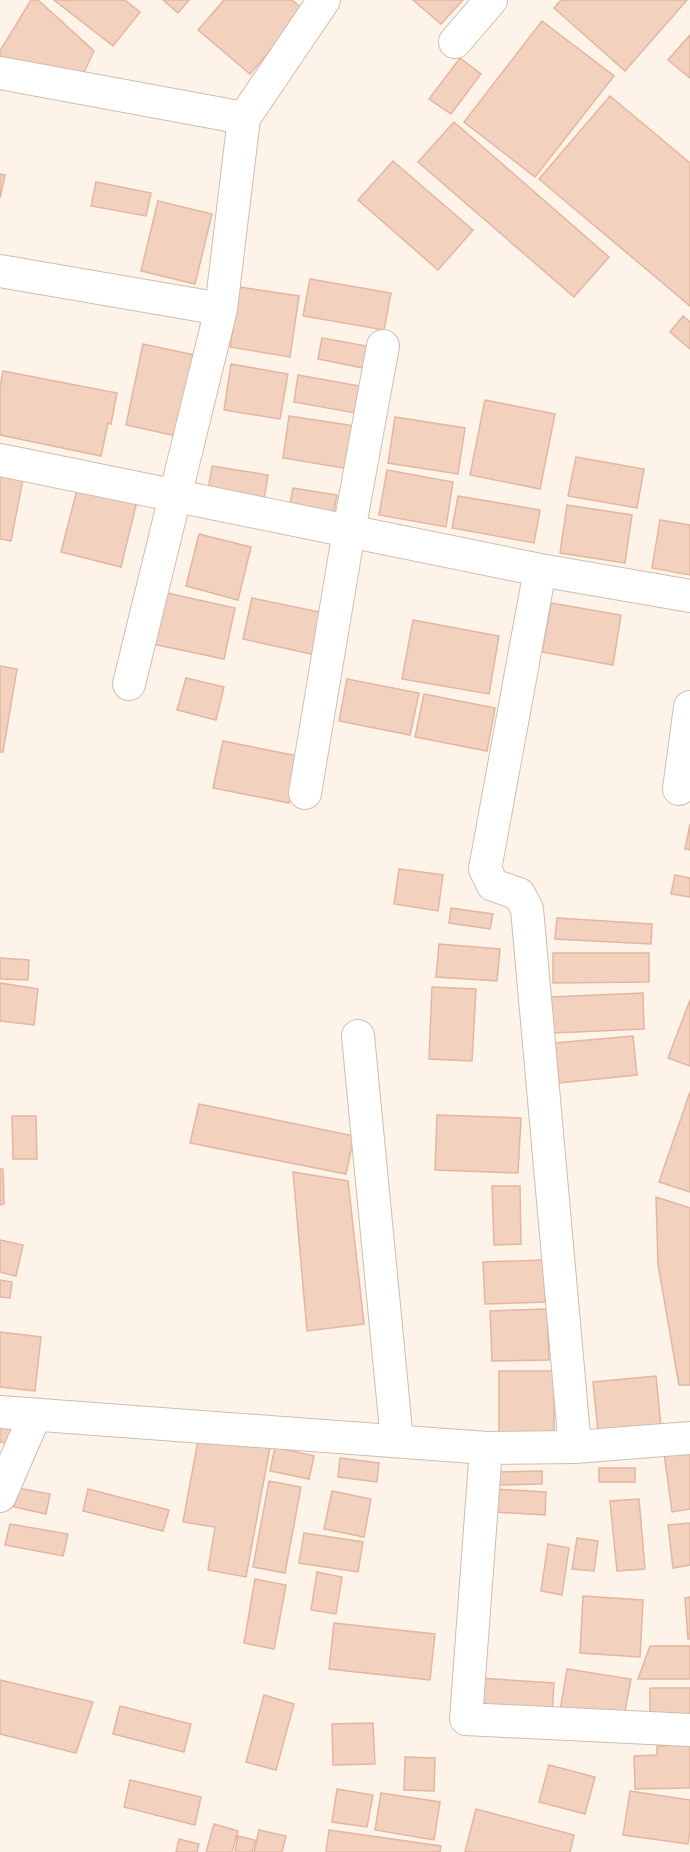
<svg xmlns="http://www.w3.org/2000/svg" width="690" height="1852" viewBox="0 0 690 1852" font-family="Arial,sans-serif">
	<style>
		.building { fill: #f2d1bf; stroke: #e5b69f; stroke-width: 1.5 }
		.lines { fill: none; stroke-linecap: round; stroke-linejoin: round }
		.minor-casing { stroke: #d1bdaf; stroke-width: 34 }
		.minor { stroke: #fff; stroke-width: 32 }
	</style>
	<rect width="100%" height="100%" fill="#fdf3e8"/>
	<path class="building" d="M 31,0 L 38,0 L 94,51 L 80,81 L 0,68 L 0,51 Z
		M 54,0 L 125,0 L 140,12 L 113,46 Z
		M 163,0 L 189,0 L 178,13 Z
		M 224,0 L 292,0 L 305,11 L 250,74 L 198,30 Z
		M 413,0 L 463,0 L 441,24 Z
		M 561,0 L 687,0 L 625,71 L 554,8 Z
		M 542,21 L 614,76 L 535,177 L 464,122 Z
		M 690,35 L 690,78 L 668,60 Z
		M 460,58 L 481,74 L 451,114 L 429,99 Z
		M 610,96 L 690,163 L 690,306 L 539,179 Z
		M 454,122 L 609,257 L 574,297 L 418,162 Z
		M 393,161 L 473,230 L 438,270 L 358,200 Z
		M 0,174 L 5,175 L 0,198 Z
		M 96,182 L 151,193 L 146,216 L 91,206 Z
		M 158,201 L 212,214 L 195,284 L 141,271 Z
		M 310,279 L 391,293 L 384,330 L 303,316 Z
		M 240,287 L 299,296 L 290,357 L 230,347 Z
		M 683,316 L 690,322 L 690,349 L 670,332 Z
		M 322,338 L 378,348 L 373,370 L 318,359 Z
		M 143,344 L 195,355 L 177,436 L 126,425 Z
		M 231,364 L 288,374 L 280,419 L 224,410 Z
		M 3,371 L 117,393 L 111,424 L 108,423 L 101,456 L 0,435 L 0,387 Z
		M 298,375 L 360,386 L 355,413 L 294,402 Z
		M 485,400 L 555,414 L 540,489 L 470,475 Z
		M 289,416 L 361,427 L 355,470 L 283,458 Z
		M 395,417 L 465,428 L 458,474 L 388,463 Z
		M 576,457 L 644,469 L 637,508 L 568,496 Z
		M 212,466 L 268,475 L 264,499 L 208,490 Z
		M 387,470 L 453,482 L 446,527 L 379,515 Z
		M 0,474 L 23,479 L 11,541 L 0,539 Z
		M 79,482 L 138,497 L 121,567 L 61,552 Z
		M 293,488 L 337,495 L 334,512 L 290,504 Z
		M 458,496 L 540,510 L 534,543 L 452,528 Z
		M 567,505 L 632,515 L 625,563 L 560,553 Z
		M 660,520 L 690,525 L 690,575 L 652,568 Z
		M 199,534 L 251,547 L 238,600 L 186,586 Z
		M 163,592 L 235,608 L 224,659 L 152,644 Z
		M 252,598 L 334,615 L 325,657 L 243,639 Z
		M 551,603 L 621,615 L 613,665 L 542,652 Z
		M 413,620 L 499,636 L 489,694 L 402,679 Z
		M 0,666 L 17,669 L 3,752 L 0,752 Z
		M 186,678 L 224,687 L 216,720 L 177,710 Z
		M 347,679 L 419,693 L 410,735 L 339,721 Z
		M 424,694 L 495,708 L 487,751 L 415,737 Z
		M 223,741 L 298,756 L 289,803 L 213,788 Z
		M 690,824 L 690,850 L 685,849 Z
		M 399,869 L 443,875 L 438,911 L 394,904 Z
		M 675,875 L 690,878 L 690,897 L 671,894 Z
		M 451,908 L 493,914 L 490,929 L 449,923 Z
		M 557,918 L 652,924 L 651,944 L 555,939 Z
		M 439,944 L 500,949 L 497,981 L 436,977 Z
		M 553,953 L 649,953 L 649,982 L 553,983 Z
		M 0,958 L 29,960 L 28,980 L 0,979 Z
		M 0,983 L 38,989 L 34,1025 L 0,1021 Z
		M 432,987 L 476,989 L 472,1061 L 429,1059 Z
		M 643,993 L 644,1029 L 553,1033 L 551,997 Z
		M 690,1000 L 690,1066 L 668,1058 Z
		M 633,1036 L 637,1075 L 559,1083 L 555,1043 Z
		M 690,1092 L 690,1192 L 659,1182 Z
		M 199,1104 L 354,1136 L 346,1174 L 190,1143 Z
		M 437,1115 L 521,1118 L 518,1173 L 435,1170 Z
		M 12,1116 L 36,1116 L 37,1159 L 13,1159 Z
		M 0,1169 L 3,1169 L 4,1204 L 0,1205 Z
		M 293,1172 L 348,1181 L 364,1324 L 307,1331 Z
		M 492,1186 L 520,1186 L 521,1244 L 494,1245 Z
		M 656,1197 L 690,1208 L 690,1385 L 679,1385 L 658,1264 Z
		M 0,1240 L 23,1245 L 16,1276 L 0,1272 Z
		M 544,1260 L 545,1302 L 485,1304 L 483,1262 Z
		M 0,1280 L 12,1282 L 10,1298 L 0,1297 Z
		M 547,1309 L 549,1360 L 492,1361 L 490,1311 Z
		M 0,1332 L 41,1337 L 35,1391 L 0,1387 Z
		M 499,1371 L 554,1371 L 554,1434 L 499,1434 Z
		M 656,1376 L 661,1426 L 598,1432 L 593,1382 Z
		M 0,1417 L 21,1420 L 17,1445 L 0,1442 Z
		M 199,1435 L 270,1447 L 246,1577 L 208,1570 L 215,1527 L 183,1522 Z
		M 275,1447 L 314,1456 L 309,1479 L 270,1471 Z
		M 690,1450 L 690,1509 L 672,1512 L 664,1453 Z
		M 340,1458 L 379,1463 L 377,1482 L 338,1477 Z
		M 599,1468 L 635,1468 L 635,1482 L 599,1482 Z
		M 542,1471 L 542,1484 L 494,1485 L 494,1472 Z
		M 269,1481 L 301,1487 L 285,1573 L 253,1567 Z
		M 18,1488 L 50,1494 L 46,1514 L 14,1507 Z
		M 88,1489 L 169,1510 L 163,1531 L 83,1511 Z
		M 495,1489 L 546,1492 L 545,1515 L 493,1512 Z
		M 332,1491 L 371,1499 L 364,1537 L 324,1529 Z
		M 639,1499 L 645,1569 L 617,1571 L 610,1501 Z
		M 690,1523 L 690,1565 L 673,1568 L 668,1525 Z
		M 10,1524 L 68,1534 L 63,1556 L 5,1545 Z
		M 304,1533 L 363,1542 L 358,1572 L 299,1563 Z
		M 577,1538 L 598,1541 L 594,1571 L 572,1569 Z
		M 548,1544 L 569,1548 L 562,1595 L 541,1591 Z
		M 317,1572 L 342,1577 L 336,1614 L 311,1610 Z
		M 255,1579 L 286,1585 L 274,1649 L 244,1643 Z
		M 583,1596 L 643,1600 L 640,1657 L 580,1653 Z
		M 690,1597 L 690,1639 L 688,1639 L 685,1598 Z
		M 334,1623 L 435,1634 L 430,1680 L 329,1669 Z
		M 650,1646 L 690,1646 L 690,1679 L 638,1679 Z
		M 567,1669 L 631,1679 L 623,1722 L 560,1711 Z
		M 480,1678 L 554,1683 L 552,1715 L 478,1710 Z
		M 0,1680 L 93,1702 L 76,1753 L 0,1734 Z
		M 650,1688 L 690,1688 L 690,1716 L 650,1716 Z
		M 264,1695 L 294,1704 L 276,1770 L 246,1762 Z
		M 120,1706 L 191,1724 L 184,1752 L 113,1734 Z
		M 373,1723 L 375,1764 L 333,1765 L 332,1724 Z
		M 690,1745 L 690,1788 L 635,1789 L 634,1756 L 657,1755 L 657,1746 Z
		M 405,1757 L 435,1758 L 434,1791 L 404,1790 Z
		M 549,1765 L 595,1777 L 585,1814 L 539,1802 Z
		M 130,1780 L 201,1797 L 195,1825 L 124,1807 Z
		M 337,1789 L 373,1795 L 367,1827 L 332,1822 Z
		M 630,1791 L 690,1800 L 690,1830 L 688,1844 L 623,1835 Z
		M 381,1793 L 440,1802 L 434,1840 L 375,1830 Z
		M 476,1809 L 574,1835 L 570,1852 L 465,1852 Z
		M 214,1824 L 238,1831 L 232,1852 L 206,1852 Z
		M 259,1830 L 286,1836 L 282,1852 L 254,1852 Z
		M 329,1830 L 441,1846 L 440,1852 L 326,1852 Z
		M 238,1836 L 255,1840 L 252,1852 L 235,1852 Z
		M 179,1839 L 199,1844 L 197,1852 L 176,1852 Z"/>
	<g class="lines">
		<g class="minor-casing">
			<path id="minor" d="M 455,42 L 491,0
				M 0,73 L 244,118
				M 0,271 L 221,309
				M 0,460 L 540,570 L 690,596
				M 540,570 L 485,869 L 493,885 L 519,894 L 527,909 L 575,1447
				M 129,684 L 221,309 L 244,118 L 324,0
				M 679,789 L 690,707
				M 305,793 L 349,531 L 383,346
				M 358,1036 L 397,1441
				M 0,1412 L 486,1448 L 466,1719 L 690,1730
				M 486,1448 L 575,1447 L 690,1438
				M 0,1496 L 35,1415"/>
		</g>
		<use href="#minor" class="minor"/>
	</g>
</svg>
